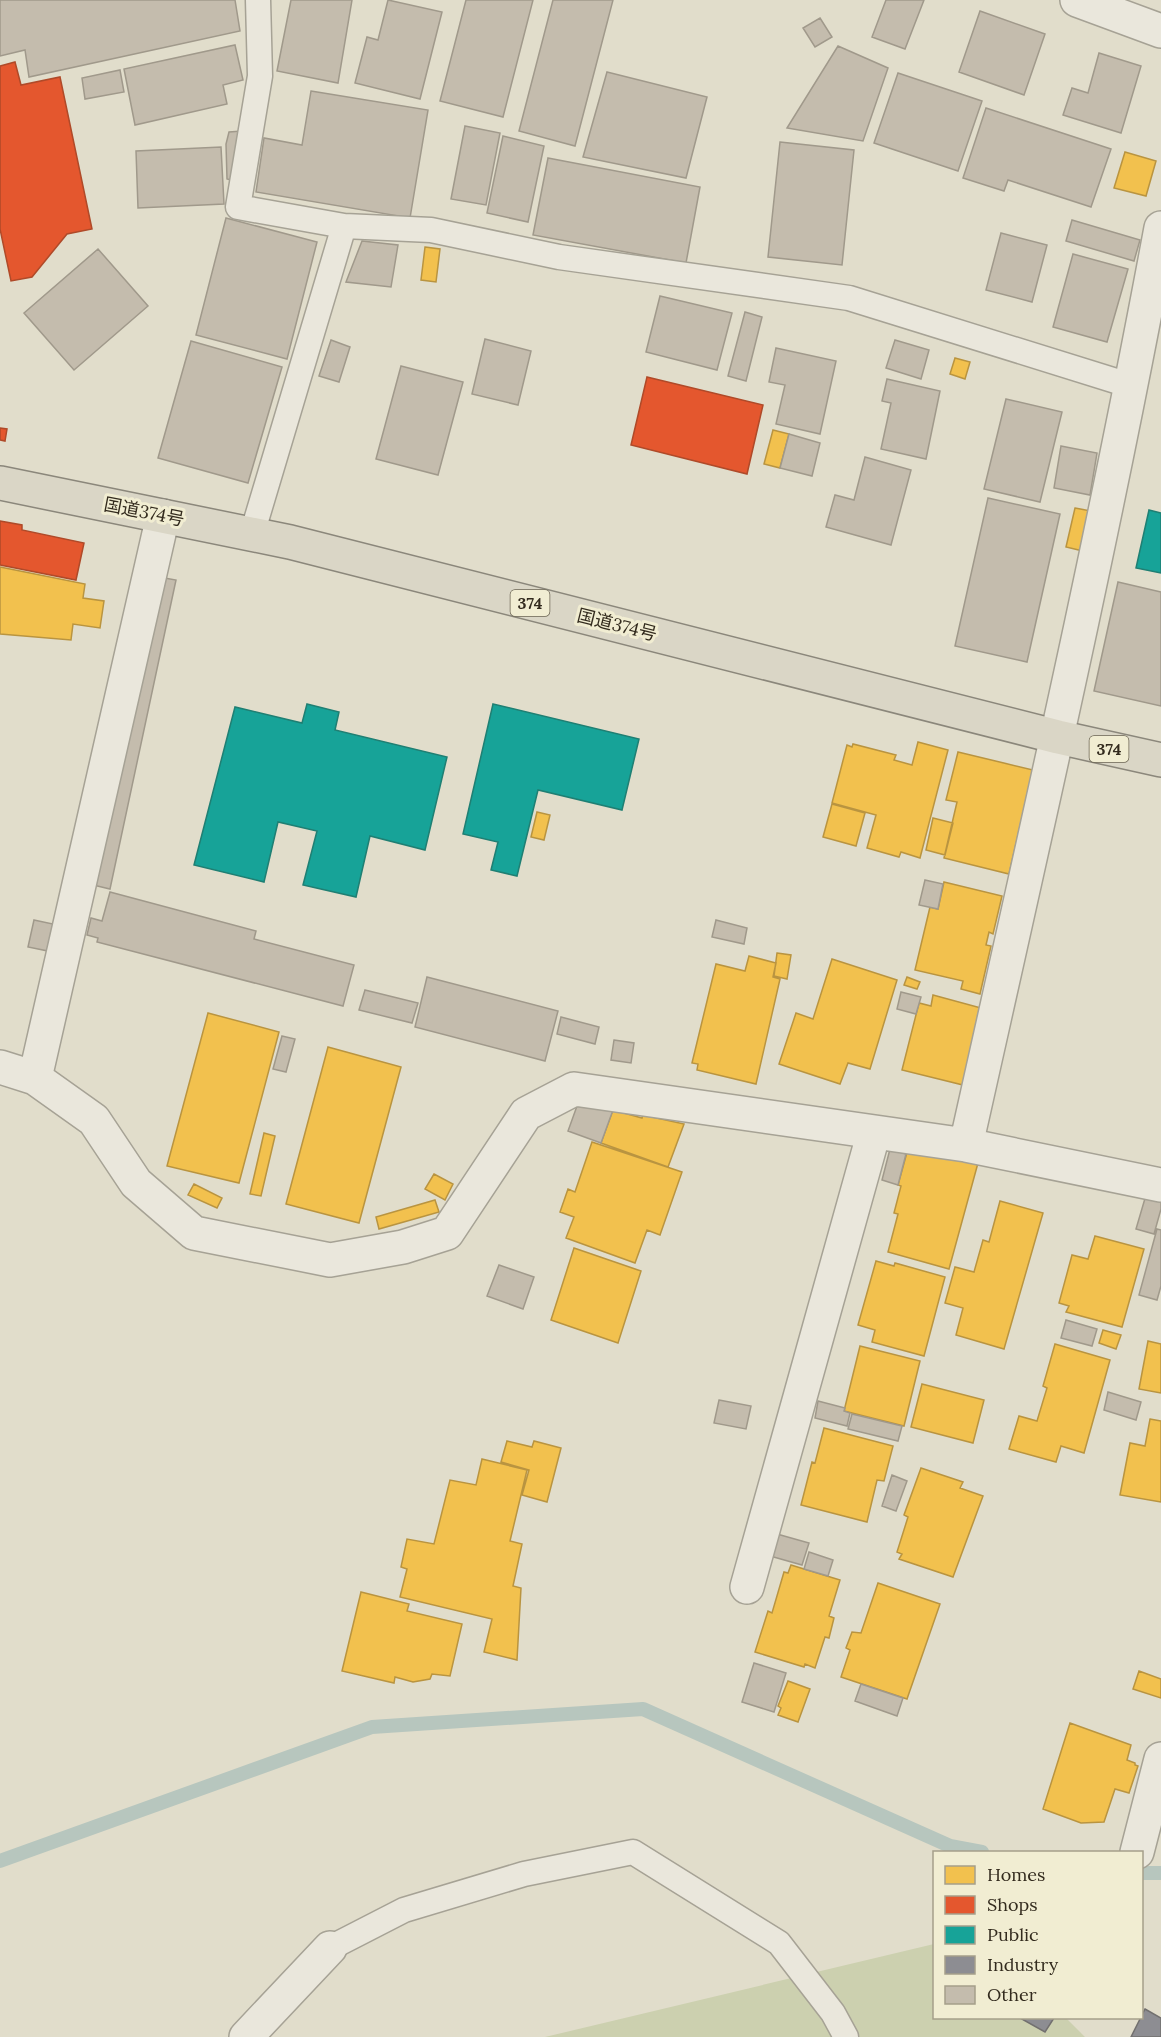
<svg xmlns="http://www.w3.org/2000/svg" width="1161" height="2037" viewBox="0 0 1161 2037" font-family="Lora,'Noto Sans JP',serif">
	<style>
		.green { fill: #ccd0af }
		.homes { fill: #f2c14e; stroke: #b99440; stroke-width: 1.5 }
		.shops { fill: #e4572e; stroke: #af4a29; stroke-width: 1.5 }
		.public { fill: #17a398; stroke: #1f7f73; stroke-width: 1.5 }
		.industry { fill: #8d8d92; stroke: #72706f; stroke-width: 1.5 }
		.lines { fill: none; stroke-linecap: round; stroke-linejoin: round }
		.stream { stroke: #b7c6be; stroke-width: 14 }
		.building { fill: #c4bcad; stroke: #a0998b; stroke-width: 1.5 }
		.service-casing { stroke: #a6a295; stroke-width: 27 }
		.minor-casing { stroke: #a6a295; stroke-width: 36 }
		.trunk-casing { stroke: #8b877b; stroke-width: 36 }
		.service { stroke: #eae7dc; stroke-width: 24 }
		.minor { stroke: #eae7dc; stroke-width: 33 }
		.trunk { stroke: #dad6c6; stroke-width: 33 }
		.labels { text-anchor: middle; stroke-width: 6; stroke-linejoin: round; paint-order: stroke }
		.shield { fill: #f1edd2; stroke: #6c6554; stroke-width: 1.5 }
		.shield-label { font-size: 16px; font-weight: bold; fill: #332b1e }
		.street-label { font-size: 18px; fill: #332b1e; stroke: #f1edd2 }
	</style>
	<rect width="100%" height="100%" fill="#e1ddcb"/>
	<path class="green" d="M 934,1944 L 934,2018 L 1066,2018 L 1085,2037 L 545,2037 Z"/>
	<path class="homes" d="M 1125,152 L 1156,161 L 1146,196 L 1114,188 Z
		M 425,247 L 440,249 L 436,282 L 421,280 Z
		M 955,358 L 970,362 L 965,379 L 950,374 Z
		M 773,430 L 789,434 L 780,468 L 764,464 Z
		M 1075,508 L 1091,511 L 1083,551 L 1066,547 Z
		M 0,567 L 85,584 L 83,598 L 104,601 L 100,628 L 73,624 L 71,640 L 0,634 Z
		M 918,742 L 948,750 L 920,858 L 901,852 L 899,857 L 867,848 L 876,815 L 832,803 L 847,745 L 852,747 L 853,744 L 896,755 L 894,760 L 912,765 Z
		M 958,752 L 1033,770 L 1009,874 L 944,858 L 957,802 L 946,800 Z
		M 832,804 L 865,813 L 856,846 L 823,837 Z
		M 537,812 L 550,815 L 544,840 L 531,837 Z
		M 933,818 L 953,823 L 945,855 L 926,850 Z
		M 944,882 L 1002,896 L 993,934 L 989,932 L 986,945 L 991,946 L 980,994 L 961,989 L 963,981 L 915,970 L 930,907 L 938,909 Z
		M 777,953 L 791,955 L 787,979 L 774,976 Z
		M 749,956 L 776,963 L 773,977 L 780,979 L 756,1084 L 697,1070 L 698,1064 L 692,1063 L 716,964 L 745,971 Z
		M 832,959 L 897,980 L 870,1069 L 848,1063 L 840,1084 L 779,1064 L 796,1013 L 813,1019 Z
		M 907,977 L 920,982 L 917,989 L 904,985 Z
		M 933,995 L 981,1008 L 963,1085 L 902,1070 L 919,1003 L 931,1006 Z
		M 208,1013 L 279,1032 L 239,1183 L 167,1166 Z
		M 328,1047 L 401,1067 L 359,1223 L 286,1204 Z
		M 613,1110 L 642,1118 L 643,1115 L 684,1124 L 668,1167 L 601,1143 Z
		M 264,1133 L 275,1136 L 261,1196 L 250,1194 Z
		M 592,1142 L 682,1172 L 660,1235 L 647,1230 L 635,1263 L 566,1238 L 574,1217 L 560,1212 L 568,1189 L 575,1192 Z
		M 909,1145 L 978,1163 L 949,1269 L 888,1252 L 898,1214 L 894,1213 L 901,1186 L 898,1185 Z
		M 434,1174 L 453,1184 L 445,1200 L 425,1189 Z
		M 194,1184 L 222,1198 L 217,1208 L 188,1195 Z
		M 435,1200 L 439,1212 L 379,1229 L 376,1217 Z
		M 1000,1201 L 1043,1213 L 1004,1349 L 956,1335 L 963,1308 L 945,1303 L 955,1267 L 974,1272 L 983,1240 L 989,1242 Z
		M 1095,1236 L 1144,1249 L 1122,1327 L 1066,1312 L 1069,1306 L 1059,1303 L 1072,1255 L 1088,1259 Z
		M 574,1248 L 641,1271 L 618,1343 L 551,1320 Z
		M 876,1261 L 894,1266 L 895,1263 L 945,1277 L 924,1356 L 872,1342 L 875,1330 L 858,1325 Z
		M 1103,1330 L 1121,1335 L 1116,1349 L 1099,1343 Z
		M 1148,1341 L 1161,1344 L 1161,1393 L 1139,1389 Z
		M 1055,1344 L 1110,1360 L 1084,1453 L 1061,1446 L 1056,1462 L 1009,1449 L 1019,1416 L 1037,1421 L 1047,1388 L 1043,1386 Z
		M 860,1346 L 920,1361 L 904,1426 L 844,1411 Z
		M 922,1384 L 984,1400 L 973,1443 L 911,1427 Z
		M 1150,1419 L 1161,1421 L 1161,1502 L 1120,1495 L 1130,1443 L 1145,1446 Z
		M 824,1428 L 893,1446 L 884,1481 L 877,1480 L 867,1522 L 801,1505 L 812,1462 L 815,1463 Z
		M 507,1441 L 532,1447 L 534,1441 L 561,1448 L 547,1502 L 522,1495 L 529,1470 L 501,1462 Z
		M 482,1459 L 527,1470 L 510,1541 L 522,1544 L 513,1586 L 521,1588 L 517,1660 L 484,1652 L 492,1619 L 400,1597 L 407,1569 L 401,1567 L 407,1539 L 434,1544 L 450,1480 L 476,1485 Z
		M 921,1468 L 963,1482 L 960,1488 L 983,1496 L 953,1577 L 899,1559 L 902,1554 L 897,1552 L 908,1517 L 904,1515 Z
		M 791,1565 L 840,1580 L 829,1616 L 834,1618 L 829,1638 L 825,1637 L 815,1668 L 805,1664 L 804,1667 L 755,1652 L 768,1611 L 772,1613 L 784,1572 L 788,1573 Z
		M 878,1583 L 940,1604 L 907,1699 L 841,1677 L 850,1650 L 846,1648 L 852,1632 L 861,1633 Z
		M 361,1592 L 409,1604 L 407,1611 L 462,1624 L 450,1676 L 432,1674 L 430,1679 L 413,1682 L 395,1677 L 394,1683 L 342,1671 Z
		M 1139,1671 L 1161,1679 L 1161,1698 L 1133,1689 Z
		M 788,1681 L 810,1689 L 798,1722 L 778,1715 L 781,1708 L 778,1706 Z
		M 1070,1723 L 1131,1745 L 1127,1760 L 1135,1763 L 1135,1765 L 1138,1766 L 1129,1793 L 1115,1789 L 1104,1822 L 1081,1823 L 1043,1809 Z"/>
	<path class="shops" d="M 15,62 L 21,85 L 60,77 L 92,229 L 67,234 L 32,277 L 11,281 L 0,229 L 0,66 Z
		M 647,377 L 763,405 L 747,474 L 631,445 Z
		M 0,428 L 7,429 L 5,441 L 0,440 Z
		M 0,521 L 22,525 L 22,530 L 84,543 L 76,580 L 0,565 Z"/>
	<path class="public" d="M 1149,510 L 1161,513 L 1161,573 L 1136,568 Z
		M 307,704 L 339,712 L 335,730 L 447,757 L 425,850 L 370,836 L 356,897 L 303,885 L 317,831 L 278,822 L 264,882 L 194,865 L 235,707 L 302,723 Z
		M 493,704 L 639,739 L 622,810 L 538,790 L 517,876 L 491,870 L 498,842 L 463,834 Z"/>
	<path class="industry" d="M 1145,2009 L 1161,2018 L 1161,2037 L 1131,2037 Z
		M 1020,2018 L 1054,2018 L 1045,2032 Z"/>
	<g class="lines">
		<path class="stream" d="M 0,1861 L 372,1727 L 643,1709 L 950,1846 L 982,1852
			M 1142,1873 L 1161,1873"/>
	</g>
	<path class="building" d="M 0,0 L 235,0 L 240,31 L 29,77 L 25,50 L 0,56 Z
		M 291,0 L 352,0 L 338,83 L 277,71 Z
		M 388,0 L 442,12 L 420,99 L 355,83 L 367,37 L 378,40 Z
		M 466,0 L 533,0 L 503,117 L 440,101 Z
		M 553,0 L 613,0 L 575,146 L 519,131 Z
		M 886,0 L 924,0 L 905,49 L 872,37 Z
		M 980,11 L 1045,34 L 1024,95 L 959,72 Z
		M 820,18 L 832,37 L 815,47 L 803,28 Z
		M 235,45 L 243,80 L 223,85 L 227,104 L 135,125 L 124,69 Z
		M 838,46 L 888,68 L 863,141 L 787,128 Z
		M 1099,53 L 1141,66 L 1121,133 L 1063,115 L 1072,88 L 1088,93 Z
		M 120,70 L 124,92 L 85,99 L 82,78 Z
		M 607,72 L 707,97 L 686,178 L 583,157 Z
		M 898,73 L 982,101 L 958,171 L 874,143 Z
		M 311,91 L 428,110 L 410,218 L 256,192 L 264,138 L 302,145 Z
		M 986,108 L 1111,149 L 1091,207 L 1008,180 L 1004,191 L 963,178 Z
		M 465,126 L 500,133 L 486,205 L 451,199 Z
		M 242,131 L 235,181 L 227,179 L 226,144 L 229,132 Z
		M 503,136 L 544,146 L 528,222 L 487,213 Z
		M 780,142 L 854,150 L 842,265 L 768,257 Z
		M 221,147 L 224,204 L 138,208 L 136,151 Z
		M 548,158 L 700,187 L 686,263 L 533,235 Z
		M 226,218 L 317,242 L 287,359 L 196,335 Z
		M 1072,220 L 1140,240 L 1134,261 L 1066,241 Z
		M 1001,233 L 1047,245 L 1032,302 L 986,290 Z
		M 362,241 L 398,245 L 391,287 L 346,282 Z
		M 98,249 L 148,306 L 74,370 L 24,313 Z
		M 1073,254 L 1128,269 L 1107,342 L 1053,327 Z
		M 660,296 L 732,313 L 717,370 L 646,352 Z
		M 745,312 L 762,317 L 746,381 L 728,376 Z
		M 485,339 L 531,351 L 518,405 L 472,394 Z
		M 331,340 L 350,347 L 339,382 L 319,376 Z
		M 895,340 L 929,350 L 921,379 L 886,368 Z
		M 191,341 L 282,367 L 248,483 L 158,458 Z
		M 776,348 L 836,361 L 820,434 L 776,424 L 785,385 L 769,382 Z
		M 401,366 L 463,382 L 438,475 L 376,459 Z
		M 887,379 L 940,391 L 926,459 L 881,449 L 891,403 L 882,401 Z
		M 1006,399 L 1062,412 L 1040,502 L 984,489 Z
		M 789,434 L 820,443 L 812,476 L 780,468 Z
		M 1061,446 L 1097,453 L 1090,495 L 1054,488 Z
		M 865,457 L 911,470 L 891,545 L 826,527 L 835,495 L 854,500 Z
		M 988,498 L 1060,514 L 1027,662 L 955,646 Z
		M 159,577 L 176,580 L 110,889 L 93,885 Z
		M 1118,582 L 1161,592 L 1161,706 L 1094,691 Z
		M 925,880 L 943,884 L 938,909 L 919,905 Z
		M 110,892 L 256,931 L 254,939 L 354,965 L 343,1006 L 97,942 L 98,938 L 87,935 L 91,918 L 102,921 Z
		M 34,920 L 53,924 L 48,951 L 28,947 Z
		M 716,920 L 747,928 L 744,944 L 712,937 Z
		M 427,977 L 558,1011 L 545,1061 L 415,1027 Z
		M 365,990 L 418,1003 L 412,1023 L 359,1010 Z
		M 901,992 L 921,997 L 916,1014 L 897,1009 Z
		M 561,1017 L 599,1027 L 595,1044 L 557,1034 Z
		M 282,1036 L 295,1039 L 286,1072 L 273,1069 Z
		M 614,1040 L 634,1043 L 631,1063 L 611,1060 Z
		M 577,1106 L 613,1110 L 601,1143 L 568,1131 Z
		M 890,1149 L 906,1154 L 898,1185 L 882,1180 Z
		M 1146,1195 L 1161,1200 L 1161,1209 L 1154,1234 L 1136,1229 Z
		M 1157,1229 L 1161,1230 L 1161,1286 L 1157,1300 L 1139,1295 Z
		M 499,1265 L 534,1277 L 523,1309 L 487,1296 Z
		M 1066,1320 L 1097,1329 L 1092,1346 L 1061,1338 Z
		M 1108,1392 L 1141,1402 L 1136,1420 L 1104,1410 Z
		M 719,1400 L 751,1406 L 746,1429 L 714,1423 Z
		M 818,1401 L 845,1408 L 844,1411 L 850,1413 L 847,1426 L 815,1418 Z
		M 852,1414 L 902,1426 L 898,1441 L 848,1429 Z
		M 892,1475 L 907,1481 L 896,1511 L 882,1506 Z
		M 777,1534 L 809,1543 L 802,1565 L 770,1556 Z
		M 809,1552 L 833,1560 L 828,1576 L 804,1569 Z
		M 754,1663 L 786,1673 L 774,1712 L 742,1702 Z
		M 861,1684 L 903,1698 L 897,1716 L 855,1701 Z"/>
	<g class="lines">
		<g class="service-casing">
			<path id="service" d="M 258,0 L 260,76 L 238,207 L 344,226 L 431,230 L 559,257 L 849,298 L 1132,386
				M 252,534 L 344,226
				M 330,1948 L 404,1910 L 524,1874 L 633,1852 L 779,1943 L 833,2013 L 846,2037"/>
		</g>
		<g class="minor-casing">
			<path id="minor" d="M 1077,0 L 1161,31
				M 0,1067 L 35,1078 L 94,1120 L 136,1183 L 194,1233 L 330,1260 L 403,1247 L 447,1233 L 526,1114 L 574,1089 L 966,1145 L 1161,1185
				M 35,1078 L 163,516
				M 966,1145 C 1034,840 1104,536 1161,228
				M 747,1587 L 874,1132
				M 1137,1852 L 1161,1759
				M 246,2037 L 330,1948"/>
		</g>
		<g class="trunk-casing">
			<path id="trunk" d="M 0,483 L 290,542 L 1058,737 L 1161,760"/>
		</g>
		<use href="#service" class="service"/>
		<use href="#minor" class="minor"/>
		<use href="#trunk" class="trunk"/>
	</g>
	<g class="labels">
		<g class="shield">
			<rect x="510.5" y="590" width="39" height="26" rx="4.5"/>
			<rect x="1089.5" y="736" width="39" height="26" rx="4.5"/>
		</g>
		<g class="shield-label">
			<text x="530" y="609">374</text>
			<text x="1109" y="755">374</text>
		</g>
		<g class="street-label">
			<text transform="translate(144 512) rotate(11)" y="6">国道374号</text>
			<text transform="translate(617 625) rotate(14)" y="6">国道374号</text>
		</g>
	</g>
	<rect x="933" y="1851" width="210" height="168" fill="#f1edd2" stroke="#a59f8a" stroke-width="1.5"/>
	<rect x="945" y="1866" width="30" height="18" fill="#f2c14e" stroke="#a59f8a" stroke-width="1.5"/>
	<text x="987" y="1881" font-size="18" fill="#332b1e">Homes</text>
	<rect x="945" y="1896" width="30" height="18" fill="#e4572e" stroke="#a59f8a" stroke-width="1.5"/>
	<text x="987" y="1911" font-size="18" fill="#332b1e">Shops</text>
	<rect x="945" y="1926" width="30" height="18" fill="#17a398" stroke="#a59f8a" stroke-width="1.5"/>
	<text x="987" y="1941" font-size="18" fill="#332b1e">Public</text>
	<rect x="945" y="1956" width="30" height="18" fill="#8d8d92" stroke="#a59f8a" stroke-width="1.5"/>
	<text x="987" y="1971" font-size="18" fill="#332b1e">Industry</text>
	<rect x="945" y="1986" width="30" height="18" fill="#c4bcad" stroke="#a59f8a" stroke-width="1.5"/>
	<text x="987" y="2001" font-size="18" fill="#332b1e">Other</text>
</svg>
